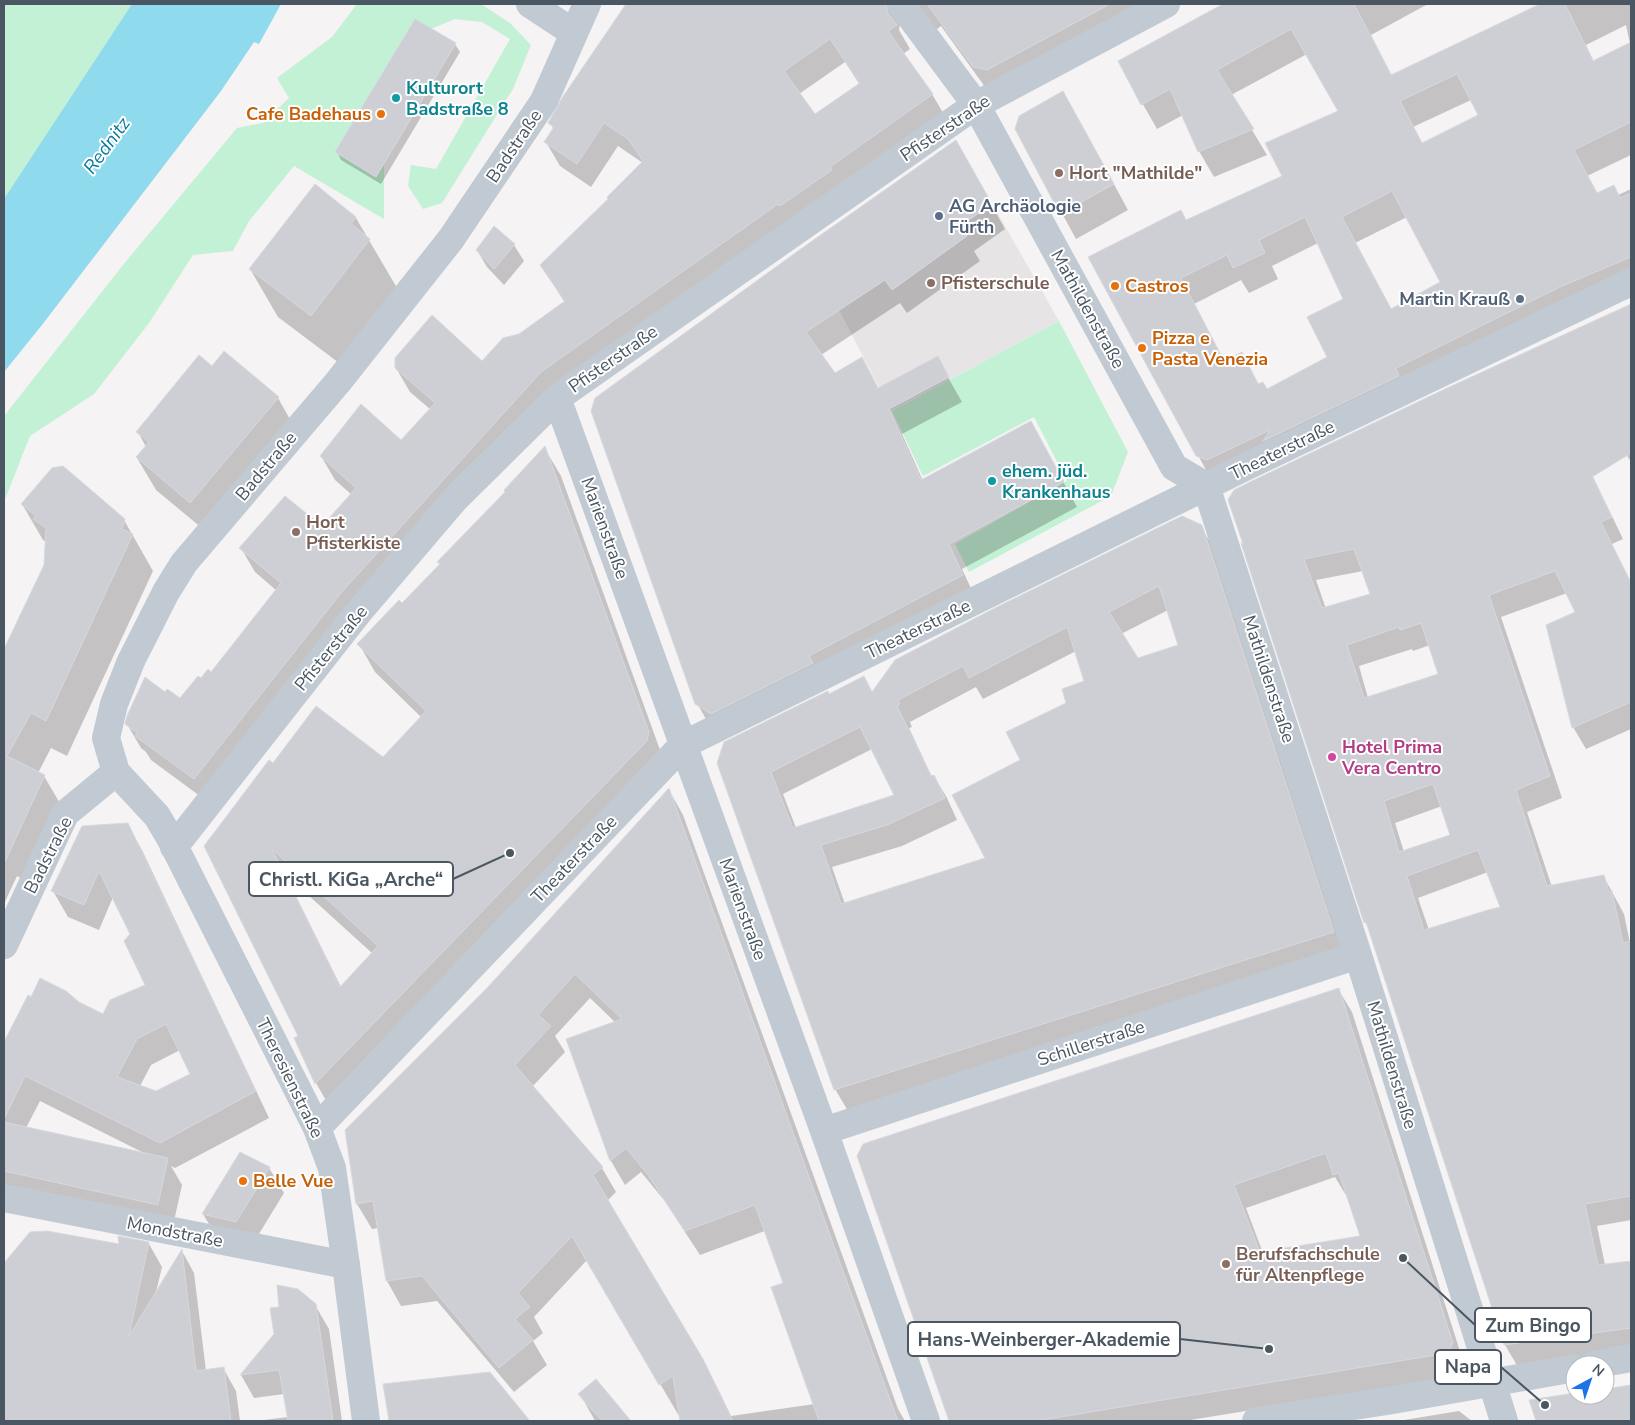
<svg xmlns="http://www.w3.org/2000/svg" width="1635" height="1425" viewBox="0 0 1635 1425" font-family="'Nunito Sans',sans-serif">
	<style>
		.education { fill: #e6e4e5 }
		.green { fill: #c3f1d5 }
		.water { fill: #90daee }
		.shadow { fill: #0003; fill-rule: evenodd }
		.building { fill: #cdcfd5; stroke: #d7d9de; fill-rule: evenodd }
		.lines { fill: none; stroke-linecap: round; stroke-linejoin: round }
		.minor { stroke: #c1cad2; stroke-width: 28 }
		.tertiary { stroke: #c1cad2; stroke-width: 28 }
		.culture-dot { fill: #0f9aa8; stroke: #fff; stroke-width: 2 }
		.food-dot { fill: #e8710a; stroke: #fff; stroke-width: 2 }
		.education-dot { fill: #8d6e63; stroke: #fff; stroke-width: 2 }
		.service-dot { fill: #5c6f8a; stroke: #fff; stroke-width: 2 }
		.hotel-dot { fill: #d1479c; stroke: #fff; stroke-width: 2 }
		.labels { text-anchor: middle; stroke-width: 4; stroke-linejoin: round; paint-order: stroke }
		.culture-label { font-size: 18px; font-weight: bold; fill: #0d838f; stroke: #fff; text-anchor: start }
		.food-label { font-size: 18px; font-weight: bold; fill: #c56008; stroke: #fff; text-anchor: start }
		.street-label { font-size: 18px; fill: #4a5661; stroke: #fff }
		.education-label { font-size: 18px; font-weight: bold; fill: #785e54; stroke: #fff; text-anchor: start }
		.service-label { font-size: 18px; font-weight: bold; fill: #4e5e75; stroke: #fff; text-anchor: start }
		.hotel-label { font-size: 18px; font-weight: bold; fill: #b23c85; stroke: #fff; text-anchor: start }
		.water-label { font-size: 19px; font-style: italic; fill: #0c7c9b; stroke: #fff }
		.leader { fill: none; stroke: #4a5661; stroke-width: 2 }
		.callout-dot { fill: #4a5661; stroke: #fff; stroke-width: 2 }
		.callout { fill: #fff; stroke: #4a5661; stroke-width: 2 }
		.callout-label { font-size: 19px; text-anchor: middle; font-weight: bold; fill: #4a5661 }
	</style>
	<rect width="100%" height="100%" fill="#f5f3f3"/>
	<path class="education" d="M 956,140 L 1059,321 L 891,411 L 806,245 Z"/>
	<path class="green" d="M 4,4 L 133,4 L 4,203 Z
		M 357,4 L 481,4 L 510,23 L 531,45 L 513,89 L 442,203 L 423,209 L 408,186 L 411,165 L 436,169 L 510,39 L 482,22 L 455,19 L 421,33 L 384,157 L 384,219 L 294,166 L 249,221 L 233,251 L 193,255 L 149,323 L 94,394 L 30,436 L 4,502 L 4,416 L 123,265 L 237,128 L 263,123 L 289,98 L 277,78 L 332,37 Z
		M 1059,321 L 1128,452 L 1111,496 L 969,572 L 955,544 L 1067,481 L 1034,417 L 923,476 L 892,411 Z"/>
	<path class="water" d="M 132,4 L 281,4 L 259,44 L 254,42 L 221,91 L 42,325 L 4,372 L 4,199 Z"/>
	<path class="shadow" d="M 627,4 L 1167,4 L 988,91 L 941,26 L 937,29 L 900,23 L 899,30 L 910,49 L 903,54 L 932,94 L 946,118 L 554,396 L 208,802 L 151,760 L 146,752 L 141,748 L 127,724 L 166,694 L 180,700 L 201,680 L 211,674 L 277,591 L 255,572 L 241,548 L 322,528 L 352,495 L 335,480 L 321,456 L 401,441 L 430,409 L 410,392 L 396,368 L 482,362 L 565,303 L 541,265 L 609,200 L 643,163 L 618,146 L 591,187 L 560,166 L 546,142 L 554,130 L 550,123 L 563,99 ZM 845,62 L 860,85 L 815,116 L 799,94 Z
		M 1226,4 L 1428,4 L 1371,35 L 1392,76 L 1543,4 L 1631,4 L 1631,155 L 1587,176 L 1597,194 L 1618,195 L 1631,189 L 1631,288 L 1212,481 L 1090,257 L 1186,222 L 1284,176 L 1340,112 L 1307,54 L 1231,95 L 1267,155 L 1214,177 L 1199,151 L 1183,115 L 1157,129 L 1119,62 ZM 1626,25 L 1630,44 L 1594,62 L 1586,45 ZM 1471,100 L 1480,116 L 1422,144 L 1413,127 ZM 1407,217 L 1442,283 L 1392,310 L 1355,243 ZM 1318,243 L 1345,300 L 1329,358 L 1267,391 L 1259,385 L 1242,353 L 1225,362 L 1194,304 L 1241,280 L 1249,293 L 1278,279 L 1272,266 Z
		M 416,20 L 455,44 L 460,52 L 381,184 L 341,160 L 337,152 Z
		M 1078,118 L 1128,210 L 1076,239 L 1016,129 Z
		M 970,166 L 1005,229 L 974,251 L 980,261 L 907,313 L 900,303 L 821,355 L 835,375 L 878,389 L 937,358 L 962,402 L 902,434 L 923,481 L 1044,447 L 1077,507 L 962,569 L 976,599 L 711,728 L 697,703 L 593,411 Z
		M 315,186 L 356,218 L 397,288 L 339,363 L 278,317 L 250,269 Z
		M 514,245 L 524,261 L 504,285 L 487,267 L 477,250 Z
		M 1631,305 L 1631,462 L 1582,383 L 1555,398 L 1623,539 L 1612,544 L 1631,582 L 1631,729 L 1586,749 L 1573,727 L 1577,612 L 1567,593 L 1501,617 L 1562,798 L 1527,812 L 1552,887 L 1604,877 L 1624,914 L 1630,943 L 1631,943 L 1631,1220 L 1597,1226 L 1605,1265 L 1631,1262 L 1631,1351 L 1518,1367 L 1505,1345 L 1370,931 L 1365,922 L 1243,545 L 1445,390 ZM 1363,571 L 1371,595 L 1326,609 L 1316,580 ZM 1430,645 L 1440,674 L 1368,698 L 1359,666 L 1412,649 L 1413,651 ZM 1442,806 L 1452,836 L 1404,852 L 1395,823 ZM 1488,872 L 1502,908 L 1429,930 L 1418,898 Z
		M 212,368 L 278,398 L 296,430 L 209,534 L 156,490 L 137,458 L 146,447 L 138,432 Z
		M 545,449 L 561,476 L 664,761 L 332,1111 L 316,1083 L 295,1039 L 300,1036 L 205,846 L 273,764 L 383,759 L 421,717 L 375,672 L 359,644 L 402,605 ZM 285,874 L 373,954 L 341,987 Z
		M 22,504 L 124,520 L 153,571 L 67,756 L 51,748 L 38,773 L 44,776 L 65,812 L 32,884 L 17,876 L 4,904 L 4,698 L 7,692 L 4,687 L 4,652 L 45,565 L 46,542 L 43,540 Z
		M 1201,526 L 1214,549 L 1346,954 L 848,1111 L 835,1089 L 719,763 L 829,695 L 872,693 ZM 1168,610 L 1179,646 L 1137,659 L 1121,634 ZM 1076,651 L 1086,682 L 1022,760 L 987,859 L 845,904 L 832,867 L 902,846 L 957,820 L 947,798 L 934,776 L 932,777 L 909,728 L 912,727 L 910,722 L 976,687 L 983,699 ZM 872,749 L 896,796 L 796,828 L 783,794 Z
		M 669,790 L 683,815 L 898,1409 L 905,1421 L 682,1421 L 587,1260 L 534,1317 L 543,1333 L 533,1341 L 547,1365 L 514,1392 L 437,1301 L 401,1306 L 387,1281 L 379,1228 L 372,1229 L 357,1204 L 489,988 ZM 590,998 L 616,1023 L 567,1040 L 611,1161 L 625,1185 L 641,1172 L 664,1200 L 700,1255 L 765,1231 L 784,1284 L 815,1404 L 731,1416 L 716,1385 L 701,1359 L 607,1201 L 616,1192 L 602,1168 L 532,1087 L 565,1052 L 555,1036 Z
		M 127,824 L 142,850 L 269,1118 L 175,1168 L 171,1166 L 182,1185 L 172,1230 L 4,1194 L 4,1041 L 6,1042 L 32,998 L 78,1003 L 104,1016 L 147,986 L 132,935 L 113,897 L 99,930 L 68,917 L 53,891 ZM 180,1050 L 192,1075 L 156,1092 L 140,1086 L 151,1065 ZM 40,1101 L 146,1154 L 26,1128 Z
		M 1338,989 L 1352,1012 L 1465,1367 L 1461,1376 L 1184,1421 L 951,1421 L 858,1156 ZM 1335,1177 L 1347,1197 L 1361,1238 L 1263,1253 L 1246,1208 Z
		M 269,1168 L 284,1193 L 251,1247 L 218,1239 L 203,1214 Z
		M 30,1233 L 120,1246 L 149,1244 L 162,1267 L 156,1292 L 182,1251 L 194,1273 L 206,1371 L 223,1368 L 236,1391 L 240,1421 L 4,1421 L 4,1265 Z
		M 315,1305 L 329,1329 L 342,1421 L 256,1421 L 288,1417 L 284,1394 L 254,1398 L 241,1375 L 275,1335 Z
		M 489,1373 L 528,1421 L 390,1421 L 385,1386 Z
		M 596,1381 L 629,1421 L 596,1421 L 594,1419 L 580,1394 Z
		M 1631,1386 L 1631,1421 L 1537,1421 L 1530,1401 L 1575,1394 L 1605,1395 L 1605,1390 Z
		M 1459,1411 L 1472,1421 L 1398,1421 Z"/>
	<path class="building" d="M 626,4 L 886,4 L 888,13 L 897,25 L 888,31 L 933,94 L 830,167 L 832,170 L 780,206 L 778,204 L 541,372 L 341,593 L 194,779 L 135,736 L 137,733 L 125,724 L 127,716 L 145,677 L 165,692 L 167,689 L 180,698 L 198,676 L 201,678 L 208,669 L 211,672 L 281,583 L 239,548 L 285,496 L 322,526 L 356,488 L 320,456 L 361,404 L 401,440 L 435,403 L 395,368 L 395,358 L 432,315 L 482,361 L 503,338 L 519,334 L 565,301 L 540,265 L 608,199 L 607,197 L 643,161 L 628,139 L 604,123 L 577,164 L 544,142 L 554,127 L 548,123 L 562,98 ZM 830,39 L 860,83 L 815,114 L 784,71 Z
		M 927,4 L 1110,4 L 987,70 L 973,67 Z
		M 1223,4 L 1354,4 L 1391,75 L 1540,4 L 1565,4 L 1593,61 L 1631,42 L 1631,122 L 1574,150 L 1597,193 L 1614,185 L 1620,198 L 1631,193 L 1631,257 L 1560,287 L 1396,368 L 1399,376 L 1263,441 L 1270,430 L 1207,460 L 1196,456 L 1088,257 L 1181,210 L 1186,220 L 1282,176 L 1265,143 L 1338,111 L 1291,29 L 1217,70 L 1254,129 L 1198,152 L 1170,89 L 1141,105 L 1118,61 ZM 1457,74 L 1478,115 L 1422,143 L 1400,101 ZM 1392,191 L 1440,282 L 1391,309 L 1342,217 ZM 1305,217 L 1343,299 L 1307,317 L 1327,357 L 1267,389 L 1263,382 L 1258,384 L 1242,352 L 1224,361 L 1181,278 L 1227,255 L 1233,268 L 1265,253 L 1259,240 Z
		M 415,19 L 456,43 L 376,177 L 335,152 Z
		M 1063,91 L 1114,184 L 1060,214 L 1015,129 L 1019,116 Z
		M 956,140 L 992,204 L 960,226 L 967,236 L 892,290 L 885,280 L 806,332 L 835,373 L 862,357 L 878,388 L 938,356 L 949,377 L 889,409 L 921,480 L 1031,421 L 1064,482 L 949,544 L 963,575 L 809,656 L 813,663 L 711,714 L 695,704 L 591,411 L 595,398 L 798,251 Z
		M 315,184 L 356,217 L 351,224 L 370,239 L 311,316 L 249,269 Z
		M 494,226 L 515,244 L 494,269 L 476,250 Z
		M 1631,304 L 1631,453 L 1592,477 L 1612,517 L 1601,522 L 1631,584 L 1631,702 L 1572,728 L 1546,625 L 1575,612 L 1555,571 L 1489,595 L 1550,776 L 1516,790 L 1547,886 L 1604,875 L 1609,892 L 1612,891 L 1623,943 L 1631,941 L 1631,1196 L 1585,1204 L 1598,1265 L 1631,1261 L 1631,1328 L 1504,1345 L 1366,922 L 1364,923 L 1241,543 L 1243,544 L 1228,500 L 1234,490 L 1252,481 L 1445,389 ZM 1354,549 L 1370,594 L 1322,608 L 1304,559 ZM 1421,623 L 1438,674 L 1364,698 L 1347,645 L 1399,627 L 1400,630 ZM 1433,784 L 1450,835 L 1399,852 L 1384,801 ZM 1478,850 L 1500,907 L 1488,910 L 1424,930 L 1407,876 Z
		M 224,351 L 279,397 L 190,503 L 136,457 L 149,442 L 136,432 L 199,355 L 212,366 Z
		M 545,446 L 649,732 L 647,741 L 315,1084 L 294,1038 L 298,1036 L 204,846 L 269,760 L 273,763 L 316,706 L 383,757 L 426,711 L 357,644 L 399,600 L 402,603 L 440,564 L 437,562 L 505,492 L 504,490 ZM 272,849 L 378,946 L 340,987 Z
		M 63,466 L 125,519 L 122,529 L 133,534 L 46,721 L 31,713 L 7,756 L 45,775 L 4,864 L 4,649 L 44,565 L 46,528 L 33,519 L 36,516 L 21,504 L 52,468 Z
		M 1182,516 L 1202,525 L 1334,932 L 834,1090 L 717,763 L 724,742 L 828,691 L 829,694 L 864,676 L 872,692 L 895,660 L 997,607 ZM 1159,586 L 1178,645 L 1138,658 L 1109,612 ZM 1067,627 L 1084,681 L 1062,689 L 1066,703 L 1006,732 L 1020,760 L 952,795 L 985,858 L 841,904 L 821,845 L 887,825 L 945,798 L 934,775 L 931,776 L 897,706 L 900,704 L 898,700 L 963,666 L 969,678 ZM 860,727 L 894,795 L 793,828 L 771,772 Z
		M 669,788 L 840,1263 L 898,1421 L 819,1421 L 771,1287 L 783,1283 L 755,1205 L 685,1231 L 648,1175 L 626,1148 L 610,1161 L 566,1039 L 622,1019 L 575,974 L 538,1015 L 551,1026 L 515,1065 L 603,1167 L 593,1175 L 703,1359 L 733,1421 L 680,1421 L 673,1376 L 659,1385 L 572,1236 L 518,1293 L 530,1307 L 515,1319 L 533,1340 L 499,1368 L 422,1276 L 386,1281 L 373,1201 L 356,1204 L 345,1130 L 488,987 Z
		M 128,823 L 256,1091 L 160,1143 L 25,1076 L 4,1119 L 4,1042 L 28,995 L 31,997 L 40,978 L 66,991 L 79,1002 L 103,1014 L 110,1000 L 145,985 L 124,941 L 130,934 L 99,871 L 84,905 L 51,891 L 82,826 ZM 166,1024 L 190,1074 L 156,1091 L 117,1077 L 137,1039 Z
		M 1339,988 L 1453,1343 L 1448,1353 L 1036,1421 L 949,1421 L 857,1156 L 863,1144 ZM 1326,1153 L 1333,1175 L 1339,1173 L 1360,1236 L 1260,1252 L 1234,1185 Z
		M 4,1122 L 168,1158 L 158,1205 L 4,1171 Z
		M 240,1152 L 270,1167 L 236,1222 L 202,1214 Z
		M 47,1231 L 119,1244 L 118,1236 L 149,1242 L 129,1336 L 182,1249 L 196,1371 L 224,1367 L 231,1421 L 4,1421 L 4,1263 L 30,1232 Z
		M 277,1285 L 298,1289 L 316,1304 L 333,1421 L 288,1421 L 279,1370 L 240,1375 L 274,1334 L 270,1308 L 279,1307 Z
		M 490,1372 L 530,1421 L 389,1421 L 383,1384 Z
		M 596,1379 L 631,1421 L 602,1421 L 578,1394 Z
		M 1631,1385 L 1631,1421 L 1536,1421 L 1529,1400 L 1575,1393 L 1575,1395 L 1605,1395 L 1605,1389 Z"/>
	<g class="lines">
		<path class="minor" d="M 901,4 L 976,105 L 1174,467 L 1206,486 L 1358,955 L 1504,1421
			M 557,398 L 824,1131 L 926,1421
			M 174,847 L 357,614 L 455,499 L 557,398 L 976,105 L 1166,4
			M 4,945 L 65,814 L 116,772
			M 317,1128 L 683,745 L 1245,467 L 1631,282
			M 824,1131 L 1358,955
			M 4,1198 L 346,1265
			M 1593,1365 L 1631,1358
			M 1256,1421 L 1387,1401 L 1575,1368"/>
		<path class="tertiary" d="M 530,4 L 574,33
			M 366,1421 L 346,1265 L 332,1168 L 317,1128 L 170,838 L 157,816 L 116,772 L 106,738 L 114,704 L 131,661 L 166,592 L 184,563 L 338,382 L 451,239 L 544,101 L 587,4"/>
	</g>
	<g class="culture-dot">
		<circle cx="396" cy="98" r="5"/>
		<circle cx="992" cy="481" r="5"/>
	</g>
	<g class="food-dot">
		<circle cx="381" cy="114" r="5"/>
		<circle cx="1115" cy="286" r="5"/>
		<circle cx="1142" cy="348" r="5"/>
		<circle cx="243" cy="1181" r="5"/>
	</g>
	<g class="education-dot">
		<circle cx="1059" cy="173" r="5"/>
		<circle cx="931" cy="283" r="5"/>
		<circle cx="296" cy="532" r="5"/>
		<circle cx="1226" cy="1264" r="5"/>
	</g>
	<g class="service-dot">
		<circle cx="939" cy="216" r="5"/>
		<circle cx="1520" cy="299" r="5"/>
	</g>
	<circle class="hotel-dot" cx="1332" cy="757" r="5"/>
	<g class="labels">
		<g class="culture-label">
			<text x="406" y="94">Kulturort<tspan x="406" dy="21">Badstraße 8</tspan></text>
			<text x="1002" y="477">ehem. jüd.<tspan x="1002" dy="21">Krankenhaus</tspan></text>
		</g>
		<g class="food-label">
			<text x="371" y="120" text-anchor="end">Cafe Badehaus</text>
			<text x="1125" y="292">Castros</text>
			<text x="1152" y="344">Pizza e<tspan x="1152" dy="21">Pasta Venezia</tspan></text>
			<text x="253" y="1187">Belle Vue</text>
		</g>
		<g class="street-label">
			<text transform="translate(945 128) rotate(-34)" y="6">Pfisterstraße</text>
			<text transform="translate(514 146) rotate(-56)" y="6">Badstraße</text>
			<text transform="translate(1088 309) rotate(61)" y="6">Mathildenstraße</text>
			<text transform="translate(613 359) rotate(-35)" y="6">Pfisterstraße</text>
			<text transform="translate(1282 450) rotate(-26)" y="6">Theaterstraße</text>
			<text transform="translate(266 466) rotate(-50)" y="6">Badstraße</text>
			<text transform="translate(605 528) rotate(70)" y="6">Marienstraße</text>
			<text transform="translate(918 629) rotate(-26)" y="6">Theaterstraße</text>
			<text transform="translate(331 648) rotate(-51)" y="6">Pfisterstraße</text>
			<text transform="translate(1269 679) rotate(72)" y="6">Mathildenstraße</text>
			<text transform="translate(48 855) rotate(-63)" y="6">Badstraße</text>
			<text transform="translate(574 859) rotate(-46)" y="6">Theaterstraße</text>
			<text transform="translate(743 909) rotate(70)" y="6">Marienstraße</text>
			<text transform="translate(1091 1043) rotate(-18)" y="6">Schillerstraße</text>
			<text transform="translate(1392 1065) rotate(73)" y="6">Mathildenstraße</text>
			<text transform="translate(290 1078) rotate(64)" y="6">Theresienstraße</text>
			<text transform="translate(175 1232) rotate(11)" y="6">Mondstraße</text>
		</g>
		<g class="education-label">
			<text x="1069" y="179">Hort "Mathilde"</text>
			<text x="941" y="289">Pfisterschule</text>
			<text x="306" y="528">Hort<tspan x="306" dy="21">Pfisterkiste</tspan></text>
			<text x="1236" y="1260">Berufsfachschule<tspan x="1236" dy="21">für Altenpflege</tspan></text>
		</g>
		<g class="service-label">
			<text x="949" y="212">AG Archäologie<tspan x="949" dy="21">Fürth</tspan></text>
			<text x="1510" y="305" text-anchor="end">Martin Krauß</text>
		</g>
		<g class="hotel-label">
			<text x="1342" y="753">Hotel Prima<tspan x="1342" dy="21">Vera Centro</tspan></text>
		</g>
		<g class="water-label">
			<text transform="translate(106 145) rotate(-54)" y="7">Rednitz</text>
		</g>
	</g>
	<path class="leader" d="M510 853L453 879M1403 1258L1475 1325M1269 1349L1180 1339M1545 1405L1501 1367"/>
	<g class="callout-dot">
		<circle cx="510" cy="853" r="5"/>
		<circle cx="1403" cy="1258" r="5"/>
		<circle cx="1269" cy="1349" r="5"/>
		<circle cx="1545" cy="1405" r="5"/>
	</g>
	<g class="callout">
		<rect x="249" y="862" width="204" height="34" rx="5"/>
		<rect x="1475" y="1308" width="116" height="34" rx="5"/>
		<rect x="908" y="1322" width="272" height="34" rx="5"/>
		<rect x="1435" y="1350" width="66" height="34" rx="5"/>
	</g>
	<g class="callout-label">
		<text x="351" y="886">Christl. KiGa „Arche“</text>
		<text x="1533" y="1332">Zum Bingo</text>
		<text x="1044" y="1346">Hans-Weinberger-Akademie</text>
		<text x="1468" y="1373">Napa</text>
	</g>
	<rect width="1635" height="1425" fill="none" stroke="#4a5661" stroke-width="10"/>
	<g transform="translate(1590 1380) rotate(40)"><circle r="24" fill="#ffffff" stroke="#b7bbc0"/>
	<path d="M0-4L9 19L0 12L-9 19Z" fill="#1a73e8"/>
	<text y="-8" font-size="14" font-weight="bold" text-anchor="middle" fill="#4a5661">N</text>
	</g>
</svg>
